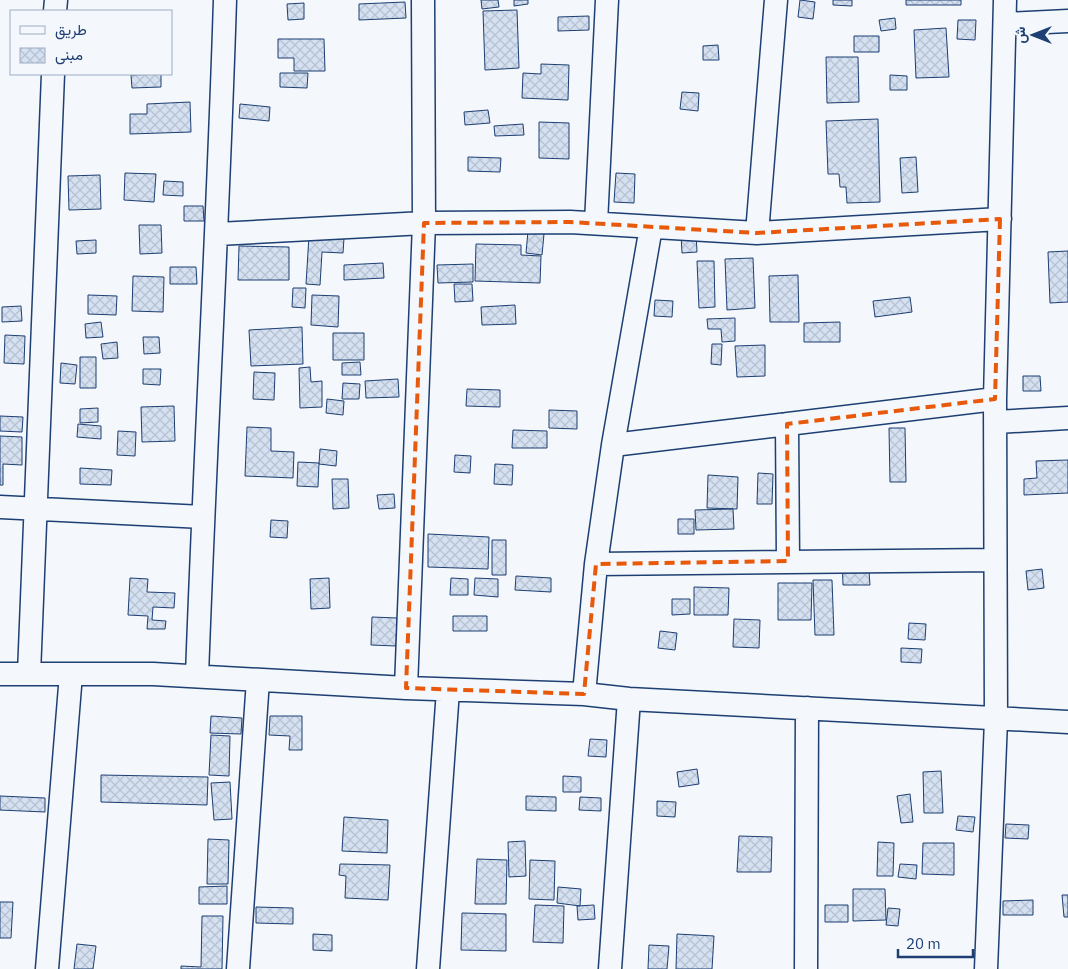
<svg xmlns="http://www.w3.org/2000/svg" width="1068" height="969" viewBox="0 0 1068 969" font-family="'IBM Plex Sans',Vazirmatn,sans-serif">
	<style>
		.building { fill: url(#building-cross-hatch); stroke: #1d3f73 }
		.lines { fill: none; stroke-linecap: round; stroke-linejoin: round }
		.minor-casing { stroke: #1d3f73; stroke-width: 25 }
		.minor { stroke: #f4f7fb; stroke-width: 22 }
		.marked { fill: none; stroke: #e8590c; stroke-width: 4; stroke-dasharray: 10 6; stroke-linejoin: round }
	</style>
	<defs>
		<pattern id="building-cross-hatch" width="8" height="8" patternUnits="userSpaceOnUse" patternTransform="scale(1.25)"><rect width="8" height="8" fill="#d5e0f0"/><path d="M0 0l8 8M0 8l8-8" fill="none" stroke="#b6c1d1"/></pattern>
	</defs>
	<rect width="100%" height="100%" fill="#f4f7fb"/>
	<path class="building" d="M 481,0 L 498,0 L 499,7 L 482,9 Z
		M 514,0 L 528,0 L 528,4 L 514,6 Z
		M 800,0 L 815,2 L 813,19 L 798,17 Z
		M 833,0 L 852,0 L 852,6 L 833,5 Z
		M 906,0 L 961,0 L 961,5 L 906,5 Z
		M 405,2 L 406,18 L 359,20 L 359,4 Z
		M 304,3 L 304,19 L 288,20 L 287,4 Z
		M 517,10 L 519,68 L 485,70 L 483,11 Z
		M 589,16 L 589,30 L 558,31 L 558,17 Z
		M 895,18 L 896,29 L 881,31 L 879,20 Z
		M 958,20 L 976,20 L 975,40 L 957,39 Z
		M 946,28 L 949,77 L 916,78 L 914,30 Z
		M 854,36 L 879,36 L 879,52 L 854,52 Z
		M 278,39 L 324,39 L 325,71 L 294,71 L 294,58 L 278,58 Z
		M 718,45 L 719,60 L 703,60 L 703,46 Z
		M 826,57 L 858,57 L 859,102 L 827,103 Z
		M 541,64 L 569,65 L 568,100 L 522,98 L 523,73 L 541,74 Z
		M 280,73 L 308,73 L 307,88 L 280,87 Z
		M 161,74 L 161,87 L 132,88 L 131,75 Z
		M 890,75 L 907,76 L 907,90 L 890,90 Z
		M 682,92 L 699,93 L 698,111 L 680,109 Z
		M 190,102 L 191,132 L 130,134 L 130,114 L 147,114 L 147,104 Z
		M 240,104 L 270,107 L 269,121 L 239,118 Z
		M 488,110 L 490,123 L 465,125 L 464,112 Z
		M 878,119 L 880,202 L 847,203 L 846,187 L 840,187 L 839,174 L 828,174 L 826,121 Z
		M 539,122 L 569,123 L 569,159 L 539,158 Z
		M 523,124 L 524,135 L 495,136 L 494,126 Z
		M 468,157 L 501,158 L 500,172 L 468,171 Z
		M 916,157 L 918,192 L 902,193 L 900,158 Z
		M 125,173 L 156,174 L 154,202 L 124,200 Z
		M 616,173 L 635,174 L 634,203 L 614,202 Z
		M 100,175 L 101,209 L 69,210 L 68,176 Z
		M 164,181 L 183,182 L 183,196 L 163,195 Z
		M 184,206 L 203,206 L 204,221 L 184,221 Z
		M 139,225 L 161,225 L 162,253 L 140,254 Z
		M 528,231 L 544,234 L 542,255 L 526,253 Z
		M 696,233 L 697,252 L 682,253 L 681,234 Z
		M 309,236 L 344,238 L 343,253 L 322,252 L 320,285 L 306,284 Z
		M 96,240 L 96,253 L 77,254 L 76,241 Z
		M 476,244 L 521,245 L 521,255 L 541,256 L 540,283 L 475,281 Z
		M 239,246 L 289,247 L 289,280 L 238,280 Z
		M 1068,251 L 1068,302 L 1050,303 L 1048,252 Z
		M 753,258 L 755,308 L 727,310 L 725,259 Z
		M 697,261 L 714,261 L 715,307 L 699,308 Z
		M 383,263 L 384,278 L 344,280 L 344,265 Z
		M 473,264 L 473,282 L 438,283 L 437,265 Z
		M 170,267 L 196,267 L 197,284 L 170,284 Z
		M 798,275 L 799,322 L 770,322 L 769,276 Z
		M 133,276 L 164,277 L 163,312 L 132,311 Z
		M 454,284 L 472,284 L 473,301 L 455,302 Z
		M 293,288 L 306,288 L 305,308 L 292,307 Z
		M 88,295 L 117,296 L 116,315 L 88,314 Z
		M 312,295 L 339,296 L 338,327 L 311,325 Z
		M 910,297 L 912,312 L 875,317 L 873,301 Z
		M 655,300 L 673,301 L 672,317 L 654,316 Z
		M 515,305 L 516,324 L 482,325 L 481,307 Z
		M 21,306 L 22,321 L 2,322 L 2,307 Z
		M 735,318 L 735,341 L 722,342 L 721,329 L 708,329 L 707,319 Z
		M 101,322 L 103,337 L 86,338 L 85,324 Z
		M 840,322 L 840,342 L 804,342 L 804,323 Z
		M 302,327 L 303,364 L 251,366 L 249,330 Z
		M 333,333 L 364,333 L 364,360 L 333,360 Z
		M 5,335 L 25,336 L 24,364 L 4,363 Z
		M 143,337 L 159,337 L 160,353 L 144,354 Z
		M 117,342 L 118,358 L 103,359 L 101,344 Z
		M 712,344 L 722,344 L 721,365 L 711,364 Z
		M 765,345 L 765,376 L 737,377 L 735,346 Z
		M 80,357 L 96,357 L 96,388 L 80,388 Z
		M 360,362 L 361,375 L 342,375 L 342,363 Z
		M 61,363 L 77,365 L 75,384 L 60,383 Z
		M 310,367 L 311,382 L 322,381 L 322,407 L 300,408 L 299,368 Z
		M 143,369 L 161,369 L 160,385 L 143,384 Z
		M 254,372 L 275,373 L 274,400 L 253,399 Z
		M 1023,376 L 1040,376 L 1041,391 L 1023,391 Z
		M 398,379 L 399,397 L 366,398 L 365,381 Z
		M 343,383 L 360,384 L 359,399 L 342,399 Z
		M 467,389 L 500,390 L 500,407 L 466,406 Z
		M 327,399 L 344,401 L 343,415 L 326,413 Z
		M 174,406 L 175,441 L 142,442 L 141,407 Z
		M 98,408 L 98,422 L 80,423 L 80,409 Z
		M 549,410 L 577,411 L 577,429 L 549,428 Z
		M 0,416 L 23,417 L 22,432 L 0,431 Z
		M 78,424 L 101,426 L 101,439 L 77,437 Z
		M 247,427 L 271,428 L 271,451 L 294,452 L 293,478 L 245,476 Z
		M 889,428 L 905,428 L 906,482 L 890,482 Z
		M 513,430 L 547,431 L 547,448 L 512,448 Z
		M 118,431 L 136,432 L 135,456 L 117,455 Z
		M 0,436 L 22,437 L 22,465 L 3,464 L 3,485 L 0,485 Z
		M 320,449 L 337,451 L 336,466 L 319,464 Z
		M 455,455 L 471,456 L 470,473 L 454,472 Z
		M 1068,460 L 1068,493 L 1024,495 L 1024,479 L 1037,478 L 1036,461 Z
		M 298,462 L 319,463 L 318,487 L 297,486 Z
		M 495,464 L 513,465 L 512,485 L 494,484 Z
		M 80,468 L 112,470 L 111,485 L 80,484 Z
		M 758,473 L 773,474 L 772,504 L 757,504 Z
		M 708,475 L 738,477 L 737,509 L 707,508 Z
		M 332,479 L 348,479 L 349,508 L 333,509 Z
		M 394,494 L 395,508 L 379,509 L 377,495 Z
		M 733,509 L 734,529 L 696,530 L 695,510 Z
		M 678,519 L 694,519 L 694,534 L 678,534 Z
		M 271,520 L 288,521 L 287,538 L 270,537 Z
		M 428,534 L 489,537 L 488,569 L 428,567 Z
		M 492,540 L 506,540 L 506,575 L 492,575 Z
		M 868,557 L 870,585 L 843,585 L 842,559 Z
		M 1042,569 L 1044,588 L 1028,590 L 1026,571 Z
		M 516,576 L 551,578 L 551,592 L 515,590 Z
		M 130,578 L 148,579 L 147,592 L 175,593 L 174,608 L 153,607 L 152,620 L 166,621 L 165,629 L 147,629 L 148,616 L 128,615 Z
		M 329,578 L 330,608 L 311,609 L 310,579 Z
		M 451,578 L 468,579 L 468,595 L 450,595 Z
		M 475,578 L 498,579 L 498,597 L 474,595 Z
		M 813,580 L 832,580 L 834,635 L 815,635 Z
		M 778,583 L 812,583 L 811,620 L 778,620 Z
		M 694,587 L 729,588 L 728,615 L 694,615 Z
		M 672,599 L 690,599 L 690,614 L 672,615 Z
		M 453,616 L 487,616 L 487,631 L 453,631 Z
		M 372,617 L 397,618 L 396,646 L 371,645 Z
		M 734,619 L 760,620 L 759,648 L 733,647 Z
		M 909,623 L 926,624 L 925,640 L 908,639 Z
		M 660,631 L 677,633 L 675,650 L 658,648 Z
		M 901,648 L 922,649 L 921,663 L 901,662 Z
		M 211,716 L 242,718 L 241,734 L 210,733 Z
		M 270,716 L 302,716 L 302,750 L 289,750 L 290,736 L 269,735 Z
		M 211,735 L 230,736 L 229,776 L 209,775 Z
		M 590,739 L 607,740 L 606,757 L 588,756 Z
		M 697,769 L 699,784 L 679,787 L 677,772 Z
		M 941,771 L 943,813 L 924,813 L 923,772 Z
		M 101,775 L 208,777 L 207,805 L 101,802 Z
		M 563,776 L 581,777 L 581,792 L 563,792 Z
		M 230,782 L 232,819 L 214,820 L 211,783 Z
		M 910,794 L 913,822 L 901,823 L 897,796 Z
		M 0,796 L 45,798 L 45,812 L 0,810 Z
		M 526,796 L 556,797 L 556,811 L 526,810 Z
		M 580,797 L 601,798 L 601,811 L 579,810 Z
		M 657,801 L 676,802 L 675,817 L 657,816 Z
		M 958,816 L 975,817 L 973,832 L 956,830 Z
		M 344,817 L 388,820 L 387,853 L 342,851 Z
		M 1006,824 L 1029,825 L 1028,839 L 1005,838 Z
		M 739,836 L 772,837 L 771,872 L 737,872 Z
		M 208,839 L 229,840 L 228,884 L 207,884 Z
		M 525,841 L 526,876 L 509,877 L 508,842 Z
		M 878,842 L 894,843 L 893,876 L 877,876 Z
		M 923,843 L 954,843 L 954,875 L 922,874 Z
		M 477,859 L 507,860 L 506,904 L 475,904 Z
		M 530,860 L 555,861 L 554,900 L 529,899 Z
		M 340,864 L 390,865 L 388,900 L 345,898 L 346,876 L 339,875 Z
		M 900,864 L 917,865 L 916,879 L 898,877 Z
		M 227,886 L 227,904 L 199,904 L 199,887 Z
		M 558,887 L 581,889 L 580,906 L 557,903 Z
		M 853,889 L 885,889 L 886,920 L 853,921 Z
		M 1062,895 L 1068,895 L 1068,917 L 1064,917 Z
		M 1033,900 L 1033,915 L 1003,915 L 1003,901 Z
		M 0,902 L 13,902 L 11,938 L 0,938 Z
		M 535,905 L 564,906 L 563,943 L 533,942 Z
		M 594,905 L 595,919 L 578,920 L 577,906 Z
		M 825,905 L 848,905 L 848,922 L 825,922 Z
		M 256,907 L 293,908 L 293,924 L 256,923 Z
		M 888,908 L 900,909 L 898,926 L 886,925 Z
		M 462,913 L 506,914 L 506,951 L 461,950 Z
		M 202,916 L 223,916 L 222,969 L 181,969 L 181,966 L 201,967 Z
		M 313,934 L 332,935 L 332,951 L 313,950 Z
		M 677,934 L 714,936 L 712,969 L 676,969 Z
		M 77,944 L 96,946 L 93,969 L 74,969 Z
		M 649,945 L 669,946 L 667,969 L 648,969 Z"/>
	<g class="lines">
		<g class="minor-casing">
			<path id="minor" d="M 55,11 L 56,0
				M 1005,24 L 1068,21
				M 596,223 L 607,0
				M 757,233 L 776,0
				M 218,234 L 424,223 L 570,222 L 757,233 L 1000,219
				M 996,422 L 1068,418
				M 787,424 L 788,561
				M 613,445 L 995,399
				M 0,507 L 203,517
				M 596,564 L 995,560
				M 0,674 L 153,674 L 406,688 L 584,694 L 629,699 L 1068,722
				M 29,674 L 53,74
				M 197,676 C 205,451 218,226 225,0
				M 406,688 L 424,223 L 423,0
				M 584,694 L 596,564 L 613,445 L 651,227
				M 47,969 L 71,674
				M 238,969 L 258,680
				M 428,969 L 448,690
				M 610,969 L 629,699
				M 806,969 L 807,708
				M 986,969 L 996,720 L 995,399 L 1005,0"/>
		</g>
		<use href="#minor" class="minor"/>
	</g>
	<path class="marked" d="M 1000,219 L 995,399 L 787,424 L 788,561 L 596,564 L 584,694 L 406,688 L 424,223 L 570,222 L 757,233 Z"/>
	<rect x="10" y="10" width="162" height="65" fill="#f4f7fb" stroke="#9eadc5"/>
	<rect x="20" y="26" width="25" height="8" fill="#f4f7fb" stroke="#9eadc5"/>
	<text x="55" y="35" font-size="15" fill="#1d3f73">طريق</text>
	<rect x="20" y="48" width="25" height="15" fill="url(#building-cross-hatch)" stroke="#9eadc5"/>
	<text x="55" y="60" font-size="15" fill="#1d3f73">مبنى</text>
	<g transform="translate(1033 35) rotate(270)" stroke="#f4f7fb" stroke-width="4" paint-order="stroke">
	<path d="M0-4L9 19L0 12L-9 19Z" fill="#1d3f73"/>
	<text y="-8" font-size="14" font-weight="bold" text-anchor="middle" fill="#1d3f73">ش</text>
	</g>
	<path d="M898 949v8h75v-8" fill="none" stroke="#1d3f73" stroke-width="2.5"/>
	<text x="906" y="949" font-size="15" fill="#1d3f73" stroke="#f4f7fb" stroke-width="4" paint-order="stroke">20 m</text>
</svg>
